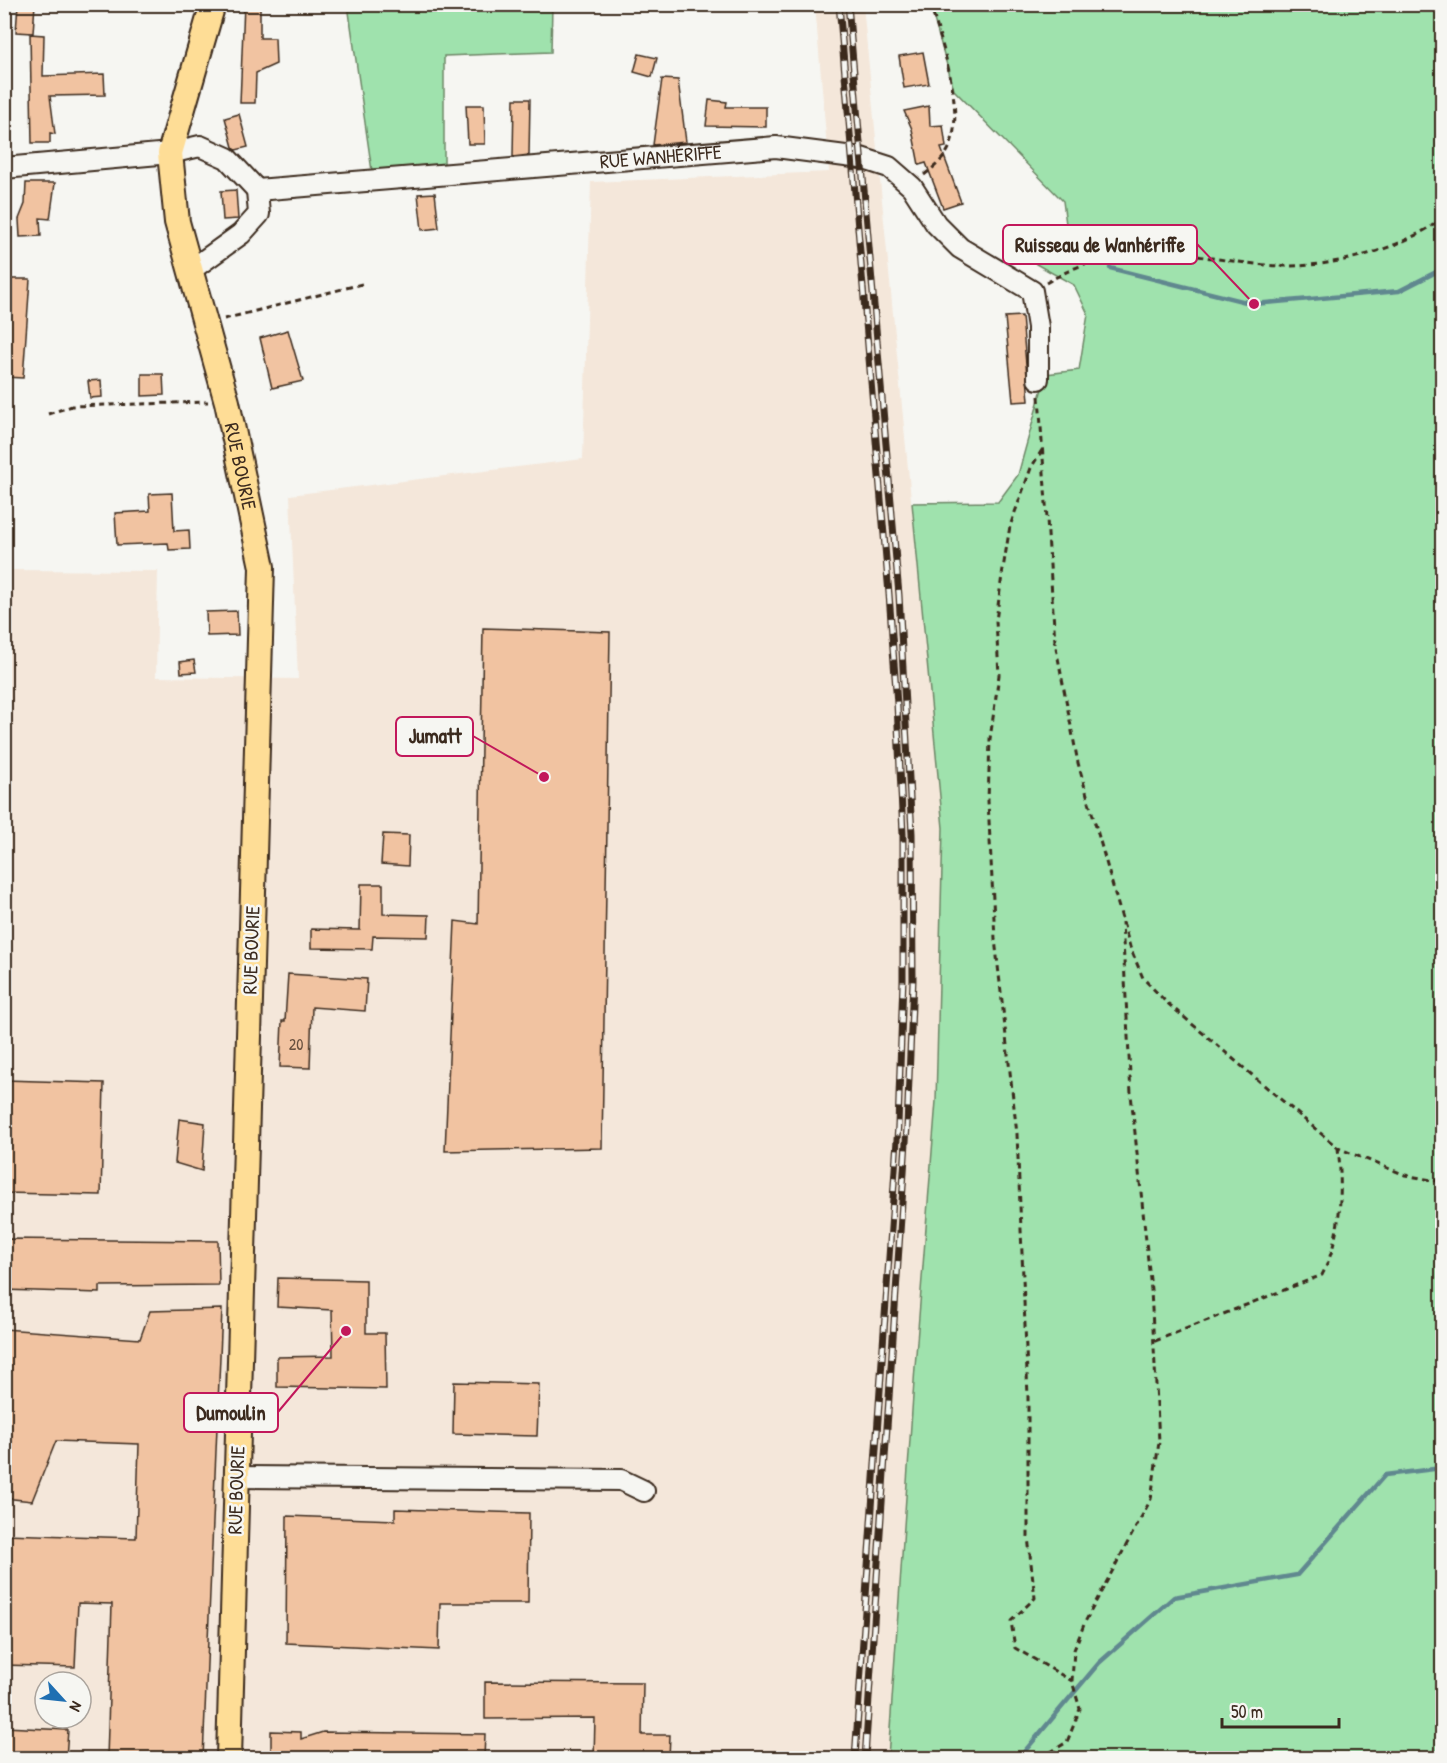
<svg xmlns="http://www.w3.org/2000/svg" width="1447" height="1763" viewBox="0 0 1447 1763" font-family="'Patrick Hand',sans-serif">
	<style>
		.built { fill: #f4e7da; fill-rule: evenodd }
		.green { fill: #9fe2ad; stroke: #6d8666; stroke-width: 1.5 }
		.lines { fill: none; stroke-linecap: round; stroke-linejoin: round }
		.stream { stroke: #61888f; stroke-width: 4.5 }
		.building { fill: #f1c3a1; stroke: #3b2a1e; stroke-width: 1.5 }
		.minor-casing { stroke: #3b2a1e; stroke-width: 24 }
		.major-casing { stroke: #3b2a1e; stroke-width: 28 }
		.path { stroke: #3b2a1e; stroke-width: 3; stroke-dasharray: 6 4.5; stroke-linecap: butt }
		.minor { stroke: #f6f6f2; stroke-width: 20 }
		.major { stroke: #fedd96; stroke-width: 24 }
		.rail-casing { stroke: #3b2a1e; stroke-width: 7 }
		.rail { stroke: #f6f6f2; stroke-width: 4.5; stroke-dasharray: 14; stroke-linecap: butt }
		.labels { text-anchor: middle; stroke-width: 5; stroke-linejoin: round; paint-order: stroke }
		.number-label { font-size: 16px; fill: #68503f }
		.street-label { font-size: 20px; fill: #3b2a1e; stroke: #f6f6f2 }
		.leader { fill: none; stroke: #c2185b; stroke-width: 2 }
		.callout-dot { fill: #c2185b; stroke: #f6f6f2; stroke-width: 2 }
		.callout { fill: #f6f6f2; stroke: #c2185b; stroke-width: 2 }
		.callout-label { font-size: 21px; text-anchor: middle; font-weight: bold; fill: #3b2a1e }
	</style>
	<rect width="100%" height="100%" fill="#f6f6f2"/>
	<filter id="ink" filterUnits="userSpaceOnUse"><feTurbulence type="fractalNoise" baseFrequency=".0167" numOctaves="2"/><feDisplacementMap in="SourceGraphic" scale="12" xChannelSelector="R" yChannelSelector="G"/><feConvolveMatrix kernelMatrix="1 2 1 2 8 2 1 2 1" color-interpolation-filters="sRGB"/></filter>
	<g filter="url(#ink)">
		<path class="built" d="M 815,5 L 863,5 L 943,828 L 936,1101 L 888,1758 L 5,1758 L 5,570 L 158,571 L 156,677 L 298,679 L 290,495 L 583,459 L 591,182 L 829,172 ZM 45,1682 L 81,1682 L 81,1718 L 45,1718 Z"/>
		<path class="green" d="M 348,5 L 552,5 L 551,52 L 444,56 L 444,169 L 372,171 Z
			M 930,5 L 1442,5 L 1442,1758 L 888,1758 L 915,1367 L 936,1101 L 943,828 L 912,503 L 998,502 L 1018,475 L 1046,374 L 1079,370 L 1088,314 L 1074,285 L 1036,264 L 1069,247 L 1063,201 L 954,90 Z"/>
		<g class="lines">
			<path class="stream" d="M 1110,268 L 1254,304 L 1399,291 L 1442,269
				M 1019,1758 L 1099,1663 L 1174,1597 L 1297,1575 L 1385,1475 L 1442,1468"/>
		</g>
		<path class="building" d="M 18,4 L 35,4 L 33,33 L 16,32 Z
			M 244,4 L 260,4 L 260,38 L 275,38 L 276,64 L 256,73 L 255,103 L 240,103 Z
			M 30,34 L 44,35 L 43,76 L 104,74 L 105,95 L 50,96 L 55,134 L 50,133 L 50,143 L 32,143 Z
			M 923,52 L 929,84 L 904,88 L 899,56 Z
			M 639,54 L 657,58 L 652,77 L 634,72 Z
			M 662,79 L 678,80 L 686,142 L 653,145 Z
			M 514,99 L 530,99 L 529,155 L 513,157 Z
			M 709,100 L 727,102 L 726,107 L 766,107 L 766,127 L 706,126 Z
			M 466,105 L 484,105 L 485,144 L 468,144 Z
			M 929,106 L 930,126 L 943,125 L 946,147 L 941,148 L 961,202 L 943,208 L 926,163 L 919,165 L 912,129 L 904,111 Z
			M 239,114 L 248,147 L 236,150 L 233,147 L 225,118 Z
			M 26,183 L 55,183 L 50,219 L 40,218 L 41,236 L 20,237 L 19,219 L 25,204 Z
			M 236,190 L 238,219 L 223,220 L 221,191 Z
			M 435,193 L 439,228 L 422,230 L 418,194 Z
			M 9,279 L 30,279 L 23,378 L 4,377 Z
			M 1022,316 L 1029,401 L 1013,402 L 1005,317 Z
			M 288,330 L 303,381 L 272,388 L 260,338 Z
			M 142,374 L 163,374 L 164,395 L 142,396 Z
			M 101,380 L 102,397 L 90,398 L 88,381 Z
			M 172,493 L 174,531 L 189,530 L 190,549 L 169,550 L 168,543 L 117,545 L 115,513 L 150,511 L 149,494 Z
			M 237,611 L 238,635 L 207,636 L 206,612 Z
			M 483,628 L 610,632 L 602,1148 L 445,1151 L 455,921 L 478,924 Z
			M 194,660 L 196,672 L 181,673 L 180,662 Z
			M 383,834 L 409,835 L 408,866 L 381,864 Z
			M 361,884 L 383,884 L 383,914 L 429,915 L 428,937 L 373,936 L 372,949 L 311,948 L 311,929 L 360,930 Z
			M 288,974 L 367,979 L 365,1011 L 312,1007 L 310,1068 L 280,1067 L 282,1021 L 285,1021 Z
			M 4,1080 L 104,1083 L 101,1195 L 4,1193 Z
			M 179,1119 L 205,1123 L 202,1171 L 175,1163 Z
			M 4,1239 L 218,1241 L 219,1285 L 100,1286 L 100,1293 L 4,1290 Z
			M 278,1278 L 366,1280 L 366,1333 L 385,1333 L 386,1389 L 277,1387 L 277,1357 L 333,1356 L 332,1310 L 277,1307 Z
			M 222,1309 L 203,1758 L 107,1758 L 112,1604 L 78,1603 L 75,1667 L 4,1665 L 4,1534 L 136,1538 L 139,1444 L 56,1441 L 32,1501 L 4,1498 L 4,1329 L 140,1339 L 150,1311 Z
			M 454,1382 L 539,1384 L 537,1436 L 453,1434 Z
			M 395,1509 L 529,1513 L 528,1603 L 440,1603 L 439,1650 L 286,1643 L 287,1516 L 395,1520 Z
			M 485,1682 L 643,1683 L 642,1735 L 670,1735 L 669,1758 L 594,1758 L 595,1718 L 485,1719 Z
			M 4,1727 L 68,1730 L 66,1758 L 4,1758 Z
			M 271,1731 L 301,1732 L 301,1739 L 323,1732 L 485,1734 L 484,1758 L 271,1758 Z"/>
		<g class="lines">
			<g class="minor-casing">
				<g id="minor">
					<path id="s1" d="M 4,168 L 170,153 L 200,146 L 227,158 L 257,190 L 776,147 L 861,158 L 889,167 L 912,187 L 936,224 L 960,248 L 1032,291 L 1038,327 L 1038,379"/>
					<path d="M 191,270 L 241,234 L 259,214 L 257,190"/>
					<path d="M 236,1477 L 621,1480 L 644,1491"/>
				</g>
			</g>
			<g class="major-casing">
				<g id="major">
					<path id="s2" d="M 213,4 L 170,153 L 177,222 L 227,402 L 262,567 L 229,1758"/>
				</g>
			</g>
			<path class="path" d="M 924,175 C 933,168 942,161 947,152 C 968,116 941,41 930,4
				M 1046,283 C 1066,271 1087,262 1109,256 C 1158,243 1231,265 1283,266 C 1336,267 1399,250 1442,219
				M 224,319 L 362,284
				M 1039,396 L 1055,642 L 1078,763 L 1130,947 L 1143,978 L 1165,1001 L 1338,1148 L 1405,1175 L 1442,1182
				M 48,414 L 72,406 L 208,402
				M 1042,450 L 1031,468 L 1010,526 L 1002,575 L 996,621 L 999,675 L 990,739 L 988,801 L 995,939 L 1017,1134 L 1028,1397 L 1028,1537 L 1035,1598 L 1011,1621 L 1015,1648 L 1072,1681
				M 1155,1341 L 1322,1275 C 1341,1239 1343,1188 1338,1148
				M 1041,1758 L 1067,1742 L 1080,1709 L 1072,1681 L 1074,1650 L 1085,1622 L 1151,1499 L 1159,1442 L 1151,1290 L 1131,1094 L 1122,922"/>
			<use href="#minor" class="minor"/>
			<use href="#major" class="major"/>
			<g class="rail-casing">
				<path id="rail" d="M 839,4 L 889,594 L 897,704 L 903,834 L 903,980 L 898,1125 L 855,1758
					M 848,4 L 899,595 L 912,834 L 913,980 L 907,1127 L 865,1758"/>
			</g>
			<use href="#rail" class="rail"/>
		</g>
	</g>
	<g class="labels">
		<g class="number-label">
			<text x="296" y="1050">20</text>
		</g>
		<g class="street-label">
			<text dy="7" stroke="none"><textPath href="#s1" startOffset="676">RUE WANHÉRIFFE</textPath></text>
			<text dy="7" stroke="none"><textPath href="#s2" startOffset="477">RUE BOURIE</textPath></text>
			<text transform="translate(251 950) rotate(-88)" y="7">RUE BOURIE</text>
			<text transform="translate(236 1490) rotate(-88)" y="7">RUE BOURIE</text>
		</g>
	</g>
	<path class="leader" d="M1254 304L1197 244M544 777L473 736M346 1331L278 1412"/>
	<g class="callout-dot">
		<circle cx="1254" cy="304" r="6"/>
		<circle cx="544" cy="777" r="6"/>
		<circle cx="346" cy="1331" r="6"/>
	</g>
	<g class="callout">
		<rect x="1003" y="225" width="194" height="39" rx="6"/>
		<rect x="396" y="717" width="77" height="39" rx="6"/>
		<rect x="184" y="1393" width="94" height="39" rx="6"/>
	</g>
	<g class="callout-label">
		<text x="1100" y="252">Ruisseau de Wanhériffe</text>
		<text x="435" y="743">Jumatt</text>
		<text x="231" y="1420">Dumoulin</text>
	</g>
	<rect width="1447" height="1763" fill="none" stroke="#f6f6f2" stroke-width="24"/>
	<rect x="12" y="12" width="1423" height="1739" fill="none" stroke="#3b2a1e" stroke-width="2" filter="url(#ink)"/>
	<g transform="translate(63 1700) rotate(117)"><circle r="28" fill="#f6f6f2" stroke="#aba49d" stroke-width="1.5"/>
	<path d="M0-4.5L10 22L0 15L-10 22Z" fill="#1f6fb2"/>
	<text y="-9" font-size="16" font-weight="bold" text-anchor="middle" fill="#3b2a1e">N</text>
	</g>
	<path d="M1222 1718v9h117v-9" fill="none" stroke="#3b2a1e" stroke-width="3"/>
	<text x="1231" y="1718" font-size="18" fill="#3b2a1e" stroke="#f6f6f2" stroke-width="4.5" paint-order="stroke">50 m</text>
</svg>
